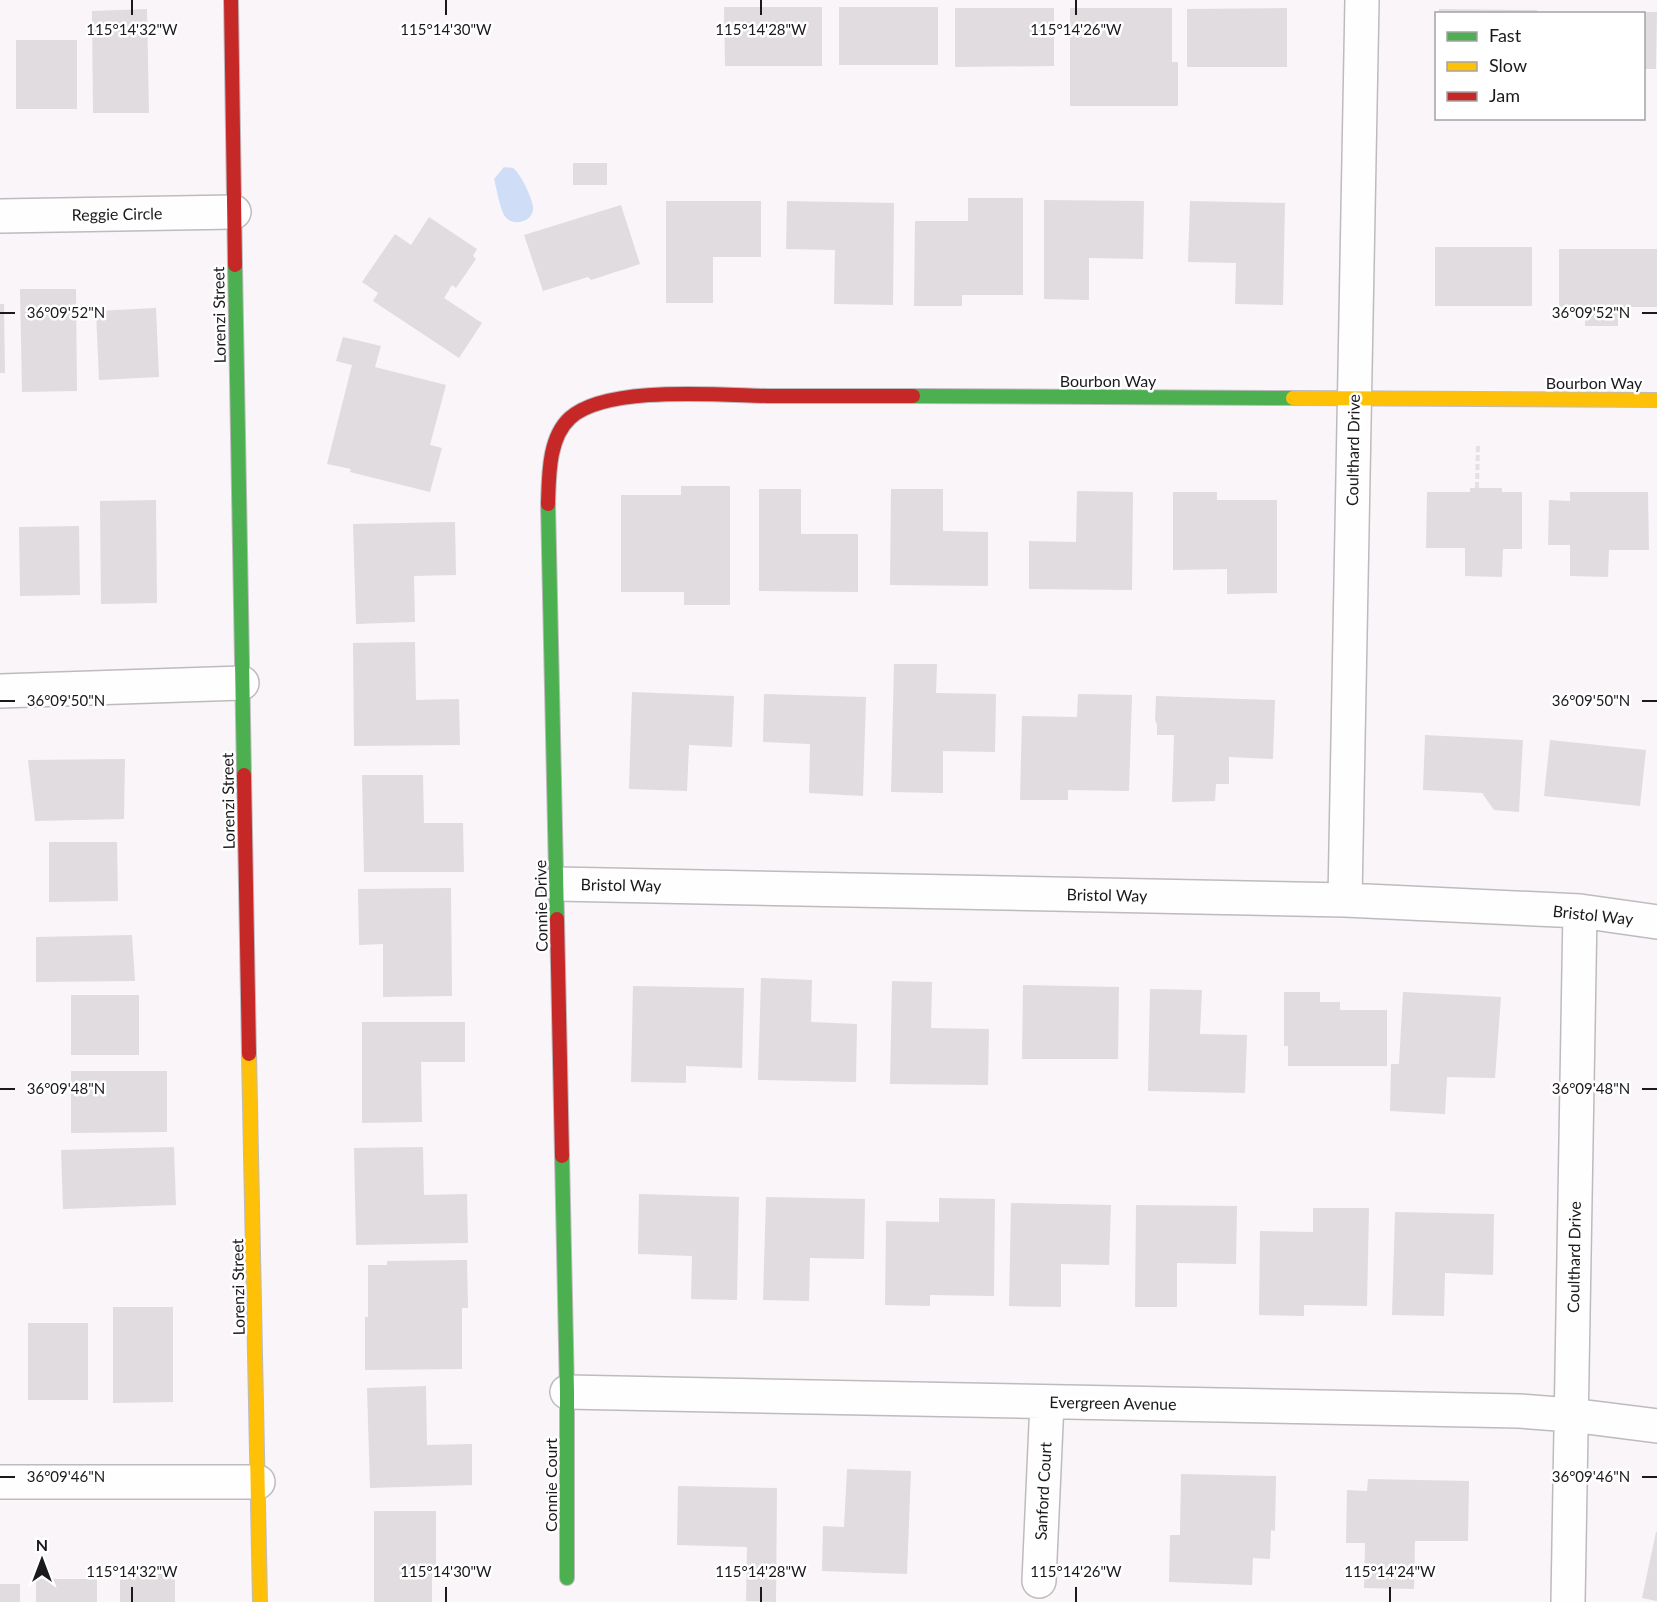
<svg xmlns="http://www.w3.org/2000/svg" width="1657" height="1602" viewBox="0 0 1657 1602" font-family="Lato,sans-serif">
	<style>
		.water { fill: #cfddf6 }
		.building { fill: #e0dcdf }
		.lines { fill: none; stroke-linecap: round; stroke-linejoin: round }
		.street-casing { stroke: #bebbbe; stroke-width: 36 }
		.fast-casing { stroke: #bebbbe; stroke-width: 16 }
		.slow-casing { stroke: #bebbbe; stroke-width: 16 }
		.jam-casing { stroke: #bebbbe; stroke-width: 16 }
		.path { stroke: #e3e2e3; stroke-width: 4; stroke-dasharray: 6 3; stroke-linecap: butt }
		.street { stroke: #fefefe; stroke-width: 33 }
		.fast { stroke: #4caf50; stroke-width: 14 }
		.slow { stroke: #ffc107; stroke-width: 14 }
		.jam { stroke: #c62828; stroke-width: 14 }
		.ticks { fill: none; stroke: #1b191b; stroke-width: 2 }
		.labels { text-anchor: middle; stroke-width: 5; stroke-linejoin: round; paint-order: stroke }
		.street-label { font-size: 16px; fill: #1b191b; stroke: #fff }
		.ticks-label { font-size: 15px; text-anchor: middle; fill: #1b191b; stroke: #fff; stroke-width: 5; stroke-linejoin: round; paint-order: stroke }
	</style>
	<rect width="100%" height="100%" fill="#f9f5f9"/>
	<path class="water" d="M 504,167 C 507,168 511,167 513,168 C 520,172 535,203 533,210 C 531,223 511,227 504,215 C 499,205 497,190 494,179 Z"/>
	<path class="building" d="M 724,7 L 822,7 L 822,66 L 725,66 Z
		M 839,7 L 938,7 L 938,65 L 839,65 Z
		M 955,8 L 1054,8 L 1054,66 L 955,67 Z
		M 1070,8 L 1172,8 L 1172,62 L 1178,62 L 1178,106 L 1070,106 Z
		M 1287,8 L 1287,67 L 1187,67 L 1187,9 Z
		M 147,9 L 149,113 L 93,113 L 92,11 Z
		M 1439,9 L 1537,10 L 1537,14 L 1439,14 Z
		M 1644,12 L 1657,12 L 1656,69 L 1644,69 Z
		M 16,40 L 77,40 L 77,109 L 16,109 Z
		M 573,163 L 607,163 L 607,185 L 573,185 Z
		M 968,198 L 1023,198 L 1023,295 L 962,295 L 962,306 L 914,306 L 915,221 L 968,221 Z
		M 1044,200 L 1144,201 L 1143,259 L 1089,258 L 1089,300 L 1044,299 Z
		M 666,201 L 761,201 L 761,257 L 713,257 L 713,303 L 666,303 Z
		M 787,201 L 894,203 L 893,305 L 834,304 L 835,250 L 786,249 Z
		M 1190,201 L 1285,203 L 1283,305 L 1235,304 L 1236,263 L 1188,262 Z
		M 621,205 L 640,264 L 591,280 L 588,277 L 543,291 L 524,235 Z
		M 429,217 L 477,249 L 473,256 L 476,259 L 456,288 L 452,285 L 444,298 L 482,323 L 459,358 L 373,301 L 378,293 L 362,282 L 395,234 L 411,245 Z
		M 1435,247 L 1532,247 L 1532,306 L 1435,306 Z
		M 1559,249 L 1657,249 L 1657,307 L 1618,307 L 1618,326 L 1585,326 L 1585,307 L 1559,307 Z
		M 20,289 L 76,289 L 77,391 L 22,392 Z
		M 0,304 L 4,304 L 5,373 L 0,373 Z
		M 156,308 L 159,377 L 99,380 L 96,311 Z
		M 343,337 L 381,346 L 375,367 L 446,385 L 430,445 L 442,448 L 430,492 L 350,472 L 351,469 L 327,464 L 352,365 L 336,361 Z
		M 681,486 L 730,486 L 730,605 L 684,605 L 684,592 L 621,592 L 621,495 L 681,495 Z
		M 1470,488 L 1502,488 L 1502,492 L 1522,492 L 1522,549 L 1503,549 L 1502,577 L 1465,576 L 1465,548 L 1426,548 L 1427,492 L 1470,492 Z
		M 759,489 L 801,489 L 801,534 L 858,534 L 858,592 L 759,591 Z
		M 891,489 L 943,489 L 943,531 L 988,532 L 988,586 L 890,585 Z
		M 1077,491 L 1133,492 L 1132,590 L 1029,589 L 1029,541 L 1076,542 Z
		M 1173,492 L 1217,492 L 1217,500 L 1277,500 L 1277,593 L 1227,594 L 1227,569 L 1173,570 Z
		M 1570,492 L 1648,492 L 1649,550 L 1609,550 L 1608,577 L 1570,576 L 1570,545 L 1548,545 L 1549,500 L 1570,501 Z
		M 156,500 L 157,603 L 101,604 L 100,501 Z
		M 455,522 L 456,575 L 414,576 L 415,622 L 356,624 L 353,524 Z
		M 79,526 L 80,595 L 20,596 L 19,527 Z
		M 415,642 L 416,700 L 459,699 L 460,745 L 354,746 L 353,643 Z
		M 894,664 L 937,664 L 936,693 L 996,694 L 995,752 L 943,751 L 943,793 L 891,792 Z
		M 632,692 L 734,696 L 732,747 L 689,745 L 687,791 L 629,789 Z
		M 764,694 L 866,697 L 863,796 L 809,793 L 810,744 L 763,742 Z
		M 1078,694 L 1132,695 L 1129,791 L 1068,790 L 1068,800 L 1020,800 L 1022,716 L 1077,717 Z
		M 1156,696 L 1275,700 L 1273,759 L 1229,757 L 1229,784 L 1216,784 L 1215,801 L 1172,802 L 1174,735 L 1157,735 L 1157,725 L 1155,720 Z
		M 1425,735 L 1523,740 L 1519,812 L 1494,810 L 1482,793 L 1423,790 Z
		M 1550,740 L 1646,750 L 1640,806 L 1544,796 Z
		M 125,759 L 124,819 L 35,821 L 28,760 Z
		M 362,775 L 423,775 L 424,823 L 463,823 L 464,872 L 364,872 Z
		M 49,842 L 117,842 L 118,901 L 49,902 Z
		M 451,888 L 452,996 L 383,997 L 383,944 L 359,945 L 358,889 Z
		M 132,935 L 135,981 L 36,982 L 36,937 Z
		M 761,978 L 812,980 L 811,1022 L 857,1024 L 856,1082 L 758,1080 Z
		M 892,981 L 932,982 L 931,1028 L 989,1029 L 988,1085 L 890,1084 Z
		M 1023,985 L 1119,987 L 1118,1059 L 1022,1059 Z
		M 633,986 L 744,988 L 742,1068 L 686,1066 L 686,1083 L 631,1082 Z
		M 1150,989 L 1202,990 L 1200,1034 L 1247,1035 L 1245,1093 L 1148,1091 Z
		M 1284,992 L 1320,992 L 1320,1002 L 1340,1002 L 1340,1010 L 1387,1010 L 1387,1066 L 1288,1066 L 1288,1046 L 1284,1046 Z
		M 1403,992 L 1501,997 L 1495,1078 L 1447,1077 L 1445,1114 L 1390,1111 L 1391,1064 L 1399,1064 Z
		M 71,995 L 139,995 L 139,1055 L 71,1055 Z
		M 362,1022 L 465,1022 L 465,1062 L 421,1062 L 422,1122 L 362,1123 Z
		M 71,1071 L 167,1071 L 167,1132 L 71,1133 Z
		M 174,1147 L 176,1205 L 63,1209 L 61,1150 Z
		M 423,1147 L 424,1195 L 467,1194 L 468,1243 L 356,1245 L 354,1148 Z
		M 639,1194 L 739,1197 L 737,1300 L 691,1299 L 692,1256 L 638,1254 Z
		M 766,1197 L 865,1199 L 864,1259 L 810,1258 L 809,1301 L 763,1300 Z
		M 939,1198 L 995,1199 L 994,1296 L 930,1295 L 930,1306 L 885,1305 L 886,1221 L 939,1222 Z
		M 1011,1203 L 1111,1205 L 1109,1265 L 1061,1264 L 1061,1307 L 1009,1306 Z
		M 1136,1205 L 1237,1206 L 1236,1264 L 1177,1263 L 1177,1307 L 1135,1307 Z
		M 1313,1208 L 1369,1208 L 1367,1306 L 1304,1305 L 1304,1316 L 1259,1315 L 1260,1231 L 1313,1232 Z
		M 1395,1212 L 1494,1214 L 1493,1275 L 1445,1273 L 1444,1316 L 1392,1315 Z
		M 467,1260 L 468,1308 L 462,1308 L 462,1369 L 365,1370 L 365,1317 L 368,1317 L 368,1265 L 387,1265 L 387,1261 Z
		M 113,1307 L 173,1307 L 173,1402 L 113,1403 Z
		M 28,1323 L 88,1323 L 88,1400 L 28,1400 Z
		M 426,1386 L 427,1445 L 472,1444 L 472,1485 L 370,1488 L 367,1388 Z
		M 847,1469 L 911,1471 L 907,1574 L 822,1571 L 823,1526 L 844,1527 Z
		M 1181,1474 L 1276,1476 L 1275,1531 L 1271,1530 L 1270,1559 L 1253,1558 L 1252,1585 L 1169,1582 L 1170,1535 L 1180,1535 Z
		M 1368,1479 L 1469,1481 L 1468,1541 L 1415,1541 L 1414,1589 L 1364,1588 L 1365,1543 L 1346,1543 L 1347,1490 L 1367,1491 Z
		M 678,1486 L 777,1488 L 776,1602 L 746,1601 L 747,1547 L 677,1545 Z
		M 374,1511 L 436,1511 L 436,1564 L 432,1566 L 432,1602 L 374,1602 Z
		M 1656,1532 L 1657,1532 L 1657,1601 L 1642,1598 Z
		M 120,1574 L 175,1574 L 175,1602 L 120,1602 Z
		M 36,1579 L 97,1579 L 97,1602 L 36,1602 Z
		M 0,1584 L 20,1584 L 20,1602 L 0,1602 Z"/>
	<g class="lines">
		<g class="street-casing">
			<path id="street" d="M 0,216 L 234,212
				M 0,691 L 242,683
				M 557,884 L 1345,900 L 1580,911 L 1657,922
				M 1345,900 L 1362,0
				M 567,1392 L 1519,1411 L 1571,1415 L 1657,1426
				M 0,1482 L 258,1482
				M 1039,1581 L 1047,1402
				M 1568,1602 L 1580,911"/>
		</g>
		<g class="fast-casing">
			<path id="fast" d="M 235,265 L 244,775
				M 913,396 L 1293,398
				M 548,504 L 557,919
				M 562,1156 L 567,1392 L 567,1578"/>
		</g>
		<g class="slow-casing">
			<path id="slow" d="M 1293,398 L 1657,400
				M 249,1054 L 260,1602"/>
		</g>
		<g class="jam-casing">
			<path id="jam" d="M 231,0 L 235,265
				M 548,504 C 549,477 548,438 570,418 C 606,385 719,395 767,396 C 816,396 864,396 913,396
				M 244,775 L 249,1054
				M 557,919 L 562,1156"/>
		</g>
		<path class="path" d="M 1477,488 L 1478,443"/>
		<use href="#street" class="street"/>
		<use href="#fast" class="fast"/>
		<use href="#slow" class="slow"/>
		<use href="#jam" class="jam"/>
	</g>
	<path class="ticks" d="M 132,0 L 132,15M 446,0 L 446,15M 761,0 L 761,15M 1076,0 L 1076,15M 0,313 L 15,313M 1642,313 L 1657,313M 0,701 L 15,701M 1642,701 L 1657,701M 0,1089 L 15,1089M 1642,1089 L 1657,1089M 0,1477 L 15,1477M 1642,1477 L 1657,1477M 132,1587 L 132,1602M 446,1587 L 446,1602M 761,1587 L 761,1602M 1076,1587 L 1076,1602M 1390,1587 L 1390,1602"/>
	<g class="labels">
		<g class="street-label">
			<text transform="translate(117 214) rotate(-1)" y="6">Reggie Circle</text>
			<text transform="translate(219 315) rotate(-91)" y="6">Lorenzi Street</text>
			<text x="1108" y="387">Bourbon Way</text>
			<text x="1594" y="389">Bourbon Way</text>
			<text transform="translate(1353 450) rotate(-89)" y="6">Coulthard Drive</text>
			<text transform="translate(228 801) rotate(-91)" y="6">Lorenzi Street</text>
			<text transform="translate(621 885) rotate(1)" y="6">Bristol Way</text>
			<text transform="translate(1107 895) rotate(1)" y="6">Bristol Way</text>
			<text transform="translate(541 906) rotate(-91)" y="6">Connie Drive</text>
			<text transform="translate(1593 915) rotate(6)" y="6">Bristol Way</text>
			<text transform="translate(1574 1257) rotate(-89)" y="6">Coulthard Drive</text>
			<text transform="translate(238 1287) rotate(-91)" y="6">Lorenzi Street</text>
			<text transform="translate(1113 1403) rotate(1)" y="6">Evergreen Avenue</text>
			<text transform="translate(551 1485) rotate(-90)" y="6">Connie Court</text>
			<text transform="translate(1043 1491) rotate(-87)" y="6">Sanford Court</text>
		</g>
	</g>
	<g class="ticks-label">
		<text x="132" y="35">115°14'32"W</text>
		<text x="446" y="35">115°14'30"W</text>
		<text x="761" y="35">115°14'28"W</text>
		<text x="1076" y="35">115°14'26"W</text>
		<text x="66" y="318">36°09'52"N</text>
		<text x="1591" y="318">36°09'52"N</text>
		<text x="66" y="706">36°09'50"N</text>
		<text x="1591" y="706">36°09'50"N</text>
		<text x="66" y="1094">36°09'48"N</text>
		<text x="1591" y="1094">36°09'48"N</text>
		<text x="66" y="1482">36°09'46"N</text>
		<text x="1591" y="1482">36°09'46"N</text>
		<text x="132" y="1577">115°14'32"W</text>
		<text x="446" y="1577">115°14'30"W</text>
		<text x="761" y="1577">115°14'28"W</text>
		<text x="1076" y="1577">115°14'26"W</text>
		<text x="1390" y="1577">115°14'24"W</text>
	</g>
	<rect x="1435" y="12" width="210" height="108" fill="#ffffff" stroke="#a4a3a4" stroke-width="1.5"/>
	<rect x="1447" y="32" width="30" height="9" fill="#4caf50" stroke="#a4a3a4" stroke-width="1.5"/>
	<text x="1489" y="42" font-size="18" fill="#1b191b">Fast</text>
	<rect x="1447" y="62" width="30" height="9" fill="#ffc107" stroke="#a4a3a4" stroke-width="1.5"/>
	<text x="1489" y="72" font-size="18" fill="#1b191b">Slow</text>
	<rect x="1447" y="92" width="30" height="9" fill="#c62828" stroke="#a4a3a4" stroke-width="1.5"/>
	<text x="1489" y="102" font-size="18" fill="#1b191b">Jam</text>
	<g transform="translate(42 1560)" stroke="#ffffff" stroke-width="4.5" paint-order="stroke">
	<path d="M0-4.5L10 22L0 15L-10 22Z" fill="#1b191b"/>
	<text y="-9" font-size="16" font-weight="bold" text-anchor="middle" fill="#1b191b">N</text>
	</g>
</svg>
